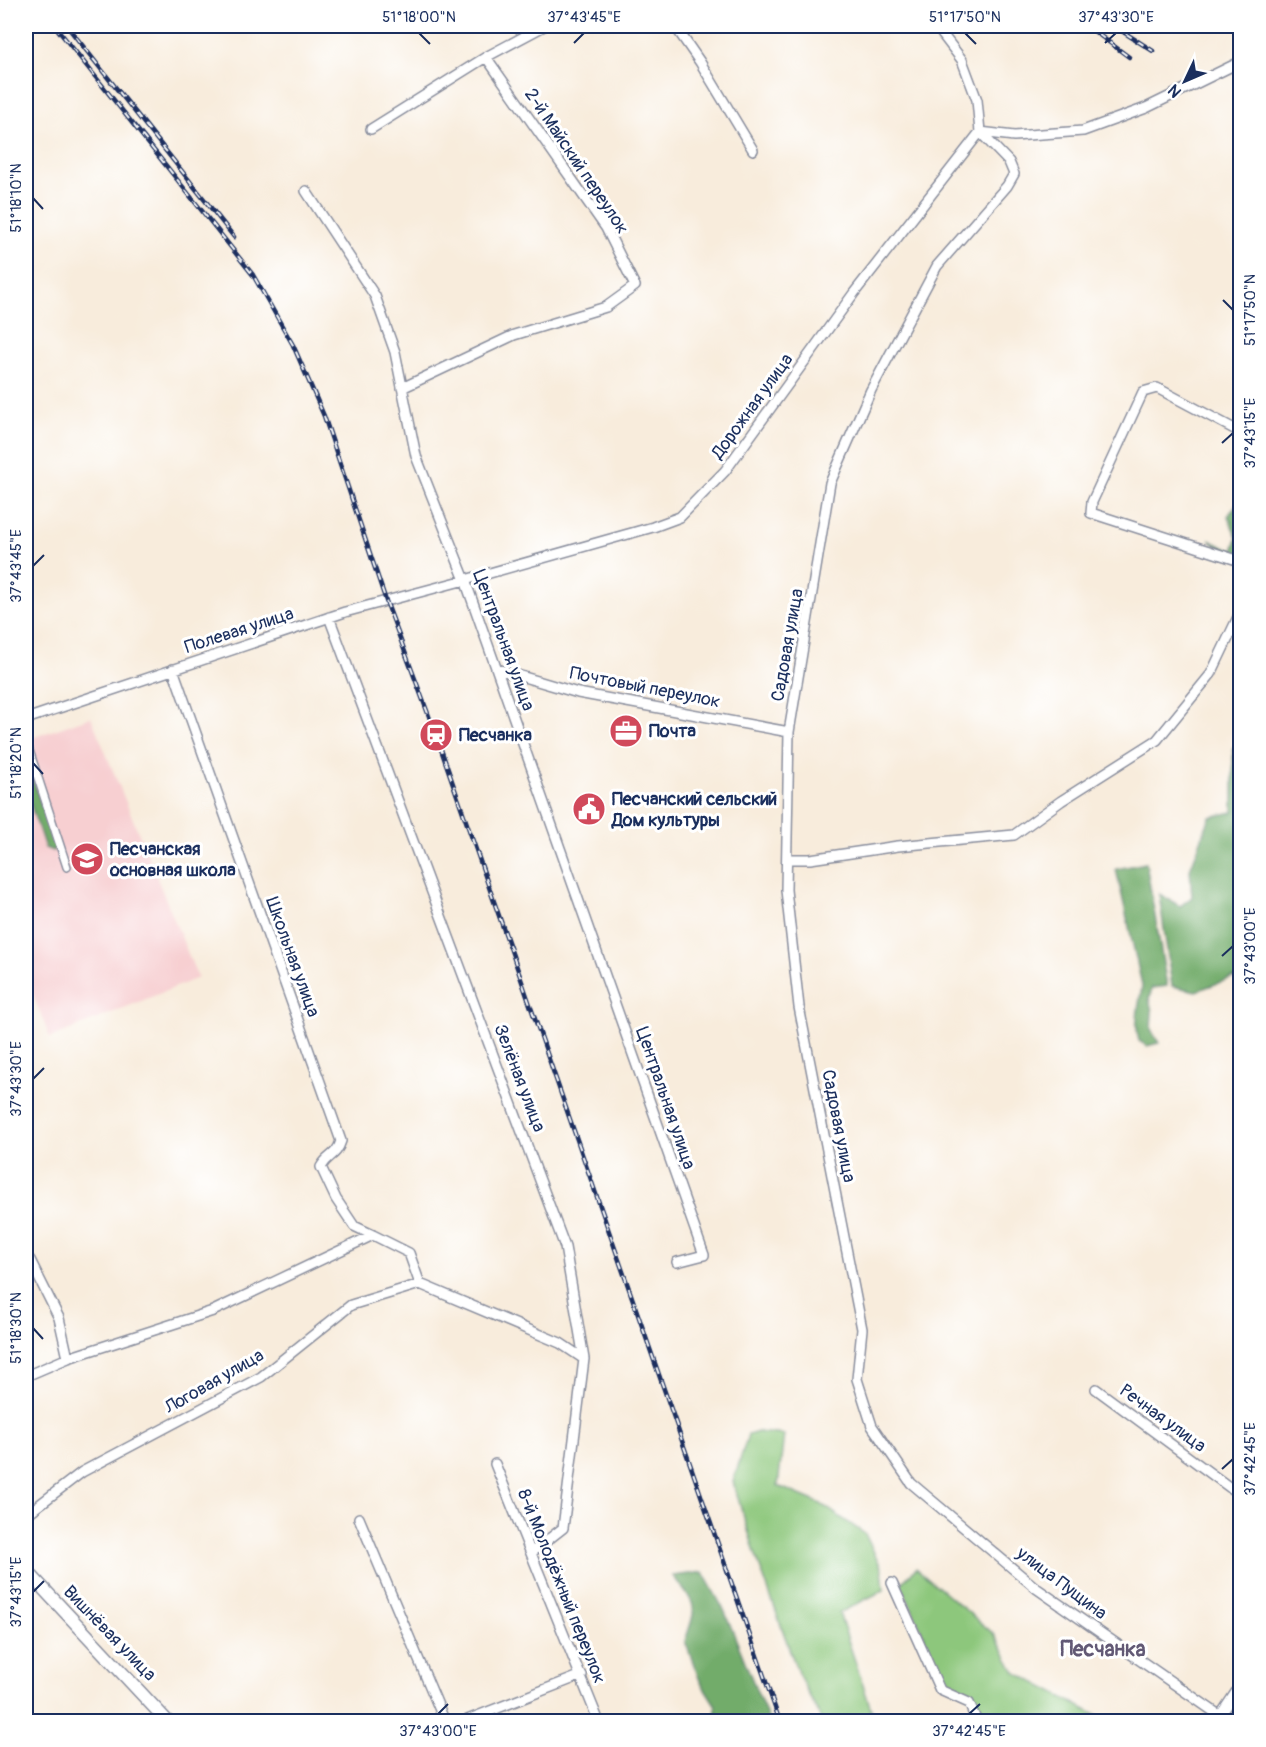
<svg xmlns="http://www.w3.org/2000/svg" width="1266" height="1747" viewBox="0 0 1266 1747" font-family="Pangolin,sans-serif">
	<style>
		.built { fill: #f7cfd1 }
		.green { fill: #8dc77b; stroke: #547b6c; stroke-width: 1.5 }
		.forest { fill: #72ac6b; stroke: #466e64; stroke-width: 1.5 }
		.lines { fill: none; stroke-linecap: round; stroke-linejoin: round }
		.pedestrian-casing { stroke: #8a8e9d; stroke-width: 10 }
		.minor-casing { stroke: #8a8e9d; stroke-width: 12 }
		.tertiary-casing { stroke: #8a8e9d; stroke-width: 15 }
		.pedestrian { stroke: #fff; stroke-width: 7 }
		.minor { stroke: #fff; stroke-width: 9 }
		.tertiary { stroke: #fff; stroke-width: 12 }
		.rail-casing { stroke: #1b2f5e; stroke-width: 4.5 }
		.rail { stroke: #fff; stroke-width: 2; stroke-dasharray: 7; stroke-linecap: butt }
		.ticks { fill: none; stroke: #1b2f5e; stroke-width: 2 }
		.labels { text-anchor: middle; stroke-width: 6; stroke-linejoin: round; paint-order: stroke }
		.street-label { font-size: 18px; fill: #1b2f5e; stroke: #fff }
		.poi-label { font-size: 18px; font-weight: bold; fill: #1b2f5e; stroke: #fff; text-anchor: start }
		.quarter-label { font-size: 21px; font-weight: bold; fill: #625975; stroke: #fff }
		.neatline { fill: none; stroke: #1b2f5e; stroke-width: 2 }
		.ticks-label { font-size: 15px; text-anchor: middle; fill: #1b2f5e }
	</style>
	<rect width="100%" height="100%" fill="#fff"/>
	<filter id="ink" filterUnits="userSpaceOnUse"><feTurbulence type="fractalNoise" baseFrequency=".0167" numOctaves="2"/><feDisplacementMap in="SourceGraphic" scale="12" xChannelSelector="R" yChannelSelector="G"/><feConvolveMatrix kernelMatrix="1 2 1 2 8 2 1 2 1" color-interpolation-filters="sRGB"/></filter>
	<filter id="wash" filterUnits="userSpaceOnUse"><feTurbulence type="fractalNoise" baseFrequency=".008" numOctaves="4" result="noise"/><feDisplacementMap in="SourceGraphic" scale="24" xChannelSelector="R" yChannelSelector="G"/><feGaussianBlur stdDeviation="1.35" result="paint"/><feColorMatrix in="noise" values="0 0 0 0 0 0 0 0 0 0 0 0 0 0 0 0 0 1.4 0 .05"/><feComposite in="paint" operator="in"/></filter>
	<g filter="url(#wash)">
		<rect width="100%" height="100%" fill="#f8ecdc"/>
		<path class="built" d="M 91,717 L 198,978 L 50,1038 L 28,982 L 26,983 L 26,740 Z"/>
		<path class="green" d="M 758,1432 L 784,1435 L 778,1486 L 821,1504 L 865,1534 L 882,1569 L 884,1590 L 839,1613 L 875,1721 L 822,1721 L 798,1673 L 755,1553 L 733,1482 L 748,1435 Z
			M 916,1568 L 994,1634 L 1015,1672 L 1107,1721 L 986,1721 L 974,1693 L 943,1680 L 901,1584 Z"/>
		<path class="forest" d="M 1240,499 L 1240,555 L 1227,555 L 1209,540 L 1233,551 L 1237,538 L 1228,516 Z
			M 1240,741 L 1240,984 L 1235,977 L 1196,991 L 1172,986 L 1159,894 L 1180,906 L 1192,897 L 1190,869 L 1210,817 L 1233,812 L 1233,748 Z
			M 26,758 L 56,846 L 53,851 L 45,848 L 26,791 Z
			M 1146,863 L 1167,986 L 1152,988 L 1149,999 L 1152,1011 L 1151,1030 L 1159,1043 L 1147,1046 L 1139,1041 C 1133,1021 1140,1004 1142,985 L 1116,869 Z
			M 703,1572 L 725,1612 L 769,1721 L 715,1721 L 716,1706 L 700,1681 L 685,1641 C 698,1603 697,1607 673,1576 Z"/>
	</g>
	<g filter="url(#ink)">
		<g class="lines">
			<g class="pedestrian-casing">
				<path id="pedestrian" d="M 26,741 L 67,867"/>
			</g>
			<g class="minor-casing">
				<path id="minor" d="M 675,26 L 700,62 L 753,150
					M 936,26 L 962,60 L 977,100 L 980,132
					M 371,129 L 486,57 L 544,26
					M 980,132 L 1009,162 L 1014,174 L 1007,186 L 937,266 L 871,390 L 830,483 L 789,732 L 786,890 L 799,1007 L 862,1329 L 857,1379 L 872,1426 L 911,1483 L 1036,1588 L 1229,1722
					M 980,132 L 1014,136 L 1083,131 L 1146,108 L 1240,62
					M 306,191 L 375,296 L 395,352 L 416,456 L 465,580 L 704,1255 L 677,1262
					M 402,388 L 514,335 L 606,307 L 635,286 L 606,228 L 486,57
					M 1240,432 L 1157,388 L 1143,392 L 1092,502 L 1091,513 L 1240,561
					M 329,617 L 565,1247 L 584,1359 L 563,1528 L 531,1553
					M 173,669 L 341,1141 C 336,1157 328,1154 321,1167 L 336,1199 L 354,1226 L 373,1235
					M 497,669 L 578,693 L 789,732
					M 26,719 L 345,612 L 465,580 L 653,527 L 680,517 L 725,471 L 854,293 L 980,132
					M 787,859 L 810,859 L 898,846 L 1014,835 L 1061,801 L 1157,740 L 1211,674 L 1240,613
					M 26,1256 L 30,1260 L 59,1318 L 68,1358
					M 26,1376 L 68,1358 L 213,1311 L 373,1235 L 409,1253 L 420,1284
					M 1096,1389 L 1240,1495
					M 495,1464 L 599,1722
					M 26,1515 L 82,1472 L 261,1377 L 351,1305 L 420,1284 L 560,1343 L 584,1359
					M 359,1518 L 445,1722
					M 892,1583 L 940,1690 L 969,1703 L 977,1722
					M 1220,1716 L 1240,1686
					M 462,1722 L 582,1675"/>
			</g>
			<g class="tertiary-casing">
				<path id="tertiary" d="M 26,1570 L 168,1722"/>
			</g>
			<use href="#pedestrian" class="pedestrian"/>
			<use href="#minor" class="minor"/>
			<use href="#tertiary" class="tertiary"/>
			<g class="rail-casing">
				<path id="rail" d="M 55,26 L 253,275 L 293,345 L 324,416 L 386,601 L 436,735 L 780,1722
					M 67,26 L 234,237
					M 1087,26 L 1129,57
					M 1114,26 L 1153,51"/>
			</g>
			<use href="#rail" class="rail"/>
		</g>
	</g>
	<path class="ticks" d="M 419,33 L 430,44M 965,33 L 976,44M 574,43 L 584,33M 1105,43 L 1116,33M 33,198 L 43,209M 1223,300 L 1233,310M 1222,443 L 1233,433M 33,566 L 44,555M 33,763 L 43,774M 1222,956 L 1233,946M 33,1079 L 44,1068M 33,1328 L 43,1339M 1222,1469 L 1233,1459M 33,1592 L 44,1581M 438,1714 L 448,1704M 969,1714 L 980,1704"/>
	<defs>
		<g id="office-disc" transform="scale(1.725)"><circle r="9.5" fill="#d1495b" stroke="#fff"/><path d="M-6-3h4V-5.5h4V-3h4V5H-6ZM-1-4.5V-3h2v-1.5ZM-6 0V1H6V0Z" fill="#fff"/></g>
		<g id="station-disc" transform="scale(1.725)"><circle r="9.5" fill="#d1495b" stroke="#fff"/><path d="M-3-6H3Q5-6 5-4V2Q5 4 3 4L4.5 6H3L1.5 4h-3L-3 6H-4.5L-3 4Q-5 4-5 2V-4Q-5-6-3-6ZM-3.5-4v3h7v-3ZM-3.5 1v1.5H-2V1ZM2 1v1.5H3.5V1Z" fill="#fff"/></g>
		<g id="civic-disc" transform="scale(1.725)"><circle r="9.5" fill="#d1495b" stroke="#fff"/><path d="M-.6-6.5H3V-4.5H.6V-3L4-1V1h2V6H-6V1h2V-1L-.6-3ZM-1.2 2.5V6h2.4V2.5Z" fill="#fff"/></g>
		<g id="school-disc" transform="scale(1.725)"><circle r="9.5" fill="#d1495b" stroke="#fff"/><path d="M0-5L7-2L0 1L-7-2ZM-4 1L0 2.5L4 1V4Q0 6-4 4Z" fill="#fff"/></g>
	</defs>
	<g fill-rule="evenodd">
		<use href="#office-disc" x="626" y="731"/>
		<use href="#station-disc" x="436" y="735"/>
		<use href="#civic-disc" x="589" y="809"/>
		<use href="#school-disc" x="87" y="859"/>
	</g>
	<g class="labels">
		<g class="street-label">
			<text transform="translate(577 161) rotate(56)" y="6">2-й Майский переулок</text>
			<text transform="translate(752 406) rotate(-54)" y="6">Дорожная улица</text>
			<text transform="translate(239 630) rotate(-18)" y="6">Полевая улица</text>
			<text transform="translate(504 640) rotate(70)" y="6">Центральная улица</text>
			<text transform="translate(787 645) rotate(-80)" y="6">Садовая улица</text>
			<text transform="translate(645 687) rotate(11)" y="6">Почтовый переулок</text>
			<text transform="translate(293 957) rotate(70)" y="6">Школьная улица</text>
			<text transform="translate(520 1078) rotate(69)" y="6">Зелёная улица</text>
			<text transform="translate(666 1098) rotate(71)" y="6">Центральная улица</text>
			<text transform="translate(839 1126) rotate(79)" y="6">Садовая улица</text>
			<text transform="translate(214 1381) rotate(-30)" y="6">Логовая улица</text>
			<text transform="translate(1163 1418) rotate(36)" y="6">Речная улица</text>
			<text transform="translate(1062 1583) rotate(37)" y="6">улица Пущина</text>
			<text transform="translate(562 1586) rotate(68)" y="6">8-й Молодёжный переулок</text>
			<text transform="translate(110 1633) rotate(46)" y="6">Вишнёвая улица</text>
		</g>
		<g class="poi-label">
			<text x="649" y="737">Почта</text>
			<text x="459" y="741">Песчанка</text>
			<text x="612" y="805">Песчанский сельский<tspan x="612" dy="21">Дом культуры</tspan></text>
			<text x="110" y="855">Песчанская<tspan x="110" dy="21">основная школа</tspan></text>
		</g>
		<g class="quarter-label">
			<text x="1103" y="1656">Песчанка</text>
		</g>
	</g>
	<rect width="1266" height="1747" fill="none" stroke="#fff" stroke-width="66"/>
	<g transform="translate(1185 81) rotate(226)" stroke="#ffffff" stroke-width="4.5" paint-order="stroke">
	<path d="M0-4.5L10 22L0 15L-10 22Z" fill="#1b2f5e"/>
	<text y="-9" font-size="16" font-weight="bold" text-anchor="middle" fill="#1b2f5e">N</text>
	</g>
	<rect x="33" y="33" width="1200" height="1681" class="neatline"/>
	<g class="ticks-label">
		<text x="419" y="22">51°18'00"N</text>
		<text x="584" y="22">37°43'45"E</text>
		<text x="965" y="22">51°17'50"N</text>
		<text x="1116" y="22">37°43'30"E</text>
		<text transform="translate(16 198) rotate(-90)" y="5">51°18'10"N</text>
		<text transform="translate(1250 310) rotate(-90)" y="5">51°17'50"N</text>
		<text transform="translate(1250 433) rotate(-90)" y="5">37°43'15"E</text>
		<text transform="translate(16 566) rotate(-90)" y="5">37°43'45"E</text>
		<text transform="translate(16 763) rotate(-90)" y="5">51°18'20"N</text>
		<text transform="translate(1250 946) rotate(-90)" y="5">37°43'00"E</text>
		<text transform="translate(16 1079) rotate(-90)" y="5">37°43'30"E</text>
		<text transform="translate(16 1328) rotate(-90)" y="5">51°18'30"N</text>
		<text transform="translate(1250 1459) rotate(-90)" y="5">37°42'45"E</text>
		<text transform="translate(16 1592) rotate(-90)" y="5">37°43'15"E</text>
		<text x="438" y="1736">37°43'00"E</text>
		<text x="969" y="1736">37°42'45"E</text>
	</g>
</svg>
